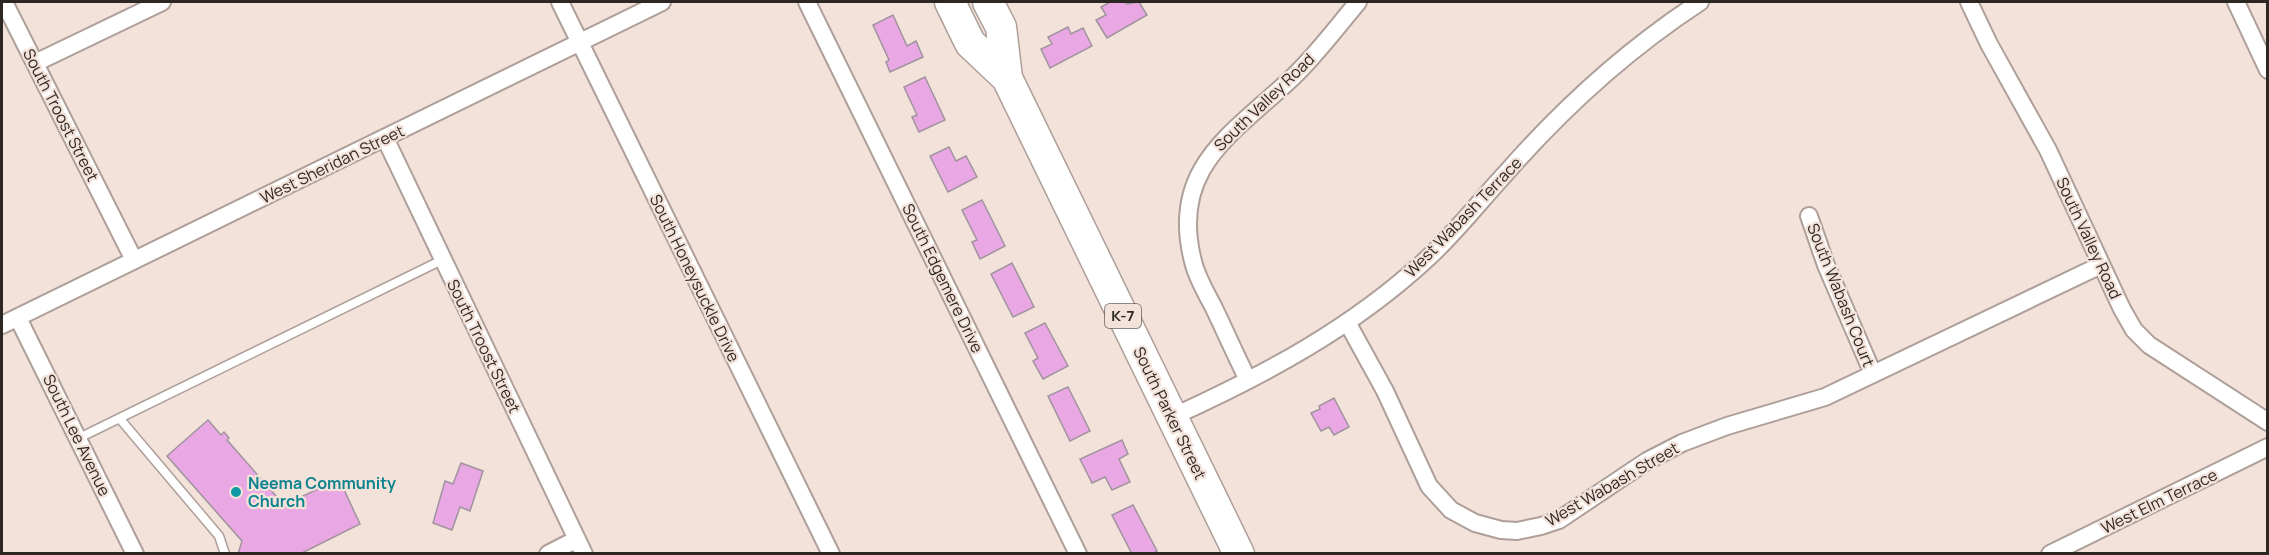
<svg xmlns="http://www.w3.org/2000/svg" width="2269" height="555" viewBox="0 0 2269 555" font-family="Manrope,sans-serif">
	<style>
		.building { fill: #e9a8e3; stroke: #9f939e; stroke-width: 1.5 }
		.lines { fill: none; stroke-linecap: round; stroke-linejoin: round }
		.lane-casing { stroke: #ae9f98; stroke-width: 11 }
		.street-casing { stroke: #ae9f98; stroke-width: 20 }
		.highway-casing { stroke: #ae9f98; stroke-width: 33 }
		.lane { stroke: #fff; stroke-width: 8 }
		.street { stroke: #fff; stroke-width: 16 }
		.highway { stroke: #fff; stroke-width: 30 }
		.culture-dot { fill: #0f9aa8; stroke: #f2e2da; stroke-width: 2 }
		.labels { text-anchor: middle; stroke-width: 4.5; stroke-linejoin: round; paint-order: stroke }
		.shield { fill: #f2e2da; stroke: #685f5b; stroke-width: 1.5 }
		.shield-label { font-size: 15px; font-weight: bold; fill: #2d2724 }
		.street-label { font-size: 16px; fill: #2d2724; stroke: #f2e2da }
		.culture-label { font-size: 16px; font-weight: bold; fill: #0d838f; stroke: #f2e2da; text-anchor: start }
	</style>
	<rect width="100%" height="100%" fill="#f2e2da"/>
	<path class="building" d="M 1110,2 L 1125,2 L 1127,4 L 1139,2 L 1147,15 L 1107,38 L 1096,20 L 1106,15 L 1101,7 Z
		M 893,15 L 907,46 L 916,41 L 923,57 L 890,72 L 886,62 L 889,60 L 873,25 Z
		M 1068,27 L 1071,34 L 1083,28 L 1092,46 L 1050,68 L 1041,49 L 1052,44 L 1048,37 Z
		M 925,77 L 945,120 L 919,132 L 912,117 L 917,115 L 904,87 Z
		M 949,147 L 956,161 L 966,156 L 977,177 L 948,192 L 930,156 Z
		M 982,200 L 1005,246 L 980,259 L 972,242 L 977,240 L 962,210 Z
		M 1012,263 L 1034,307 L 1013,317 L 991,274 Z
		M 1045,323 L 1068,366 L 1043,379 L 1033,361 L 1038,358 L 1025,333 Z
		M 1068,387 L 1090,431 L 1070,441 L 1048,396 Z
		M 1334,398 L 1349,427 L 1334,435 L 1329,427 L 1321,431 L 1311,413 L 1320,409 L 1319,406 Z
		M 208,420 L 221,435 L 224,432 L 229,438 L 227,440 L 284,505 L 339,479 L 360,524 L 300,554 L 238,554 L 242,541 L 167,456 Z
		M 1122,440 L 1128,454 L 1119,459 L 1130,482 L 1112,490 L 1105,477 L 1092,483 L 1080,459 Z
		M 461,463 L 483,471 L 470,511 L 460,507 L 452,530 L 433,523 L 445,481 L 453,484 Z
		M 1133,505 L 1157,551 L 1152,554 L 1132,554 L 1112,515 Z"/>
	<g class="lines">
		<g class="lane-casing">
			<path id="lane" d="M 120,419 L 219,536 L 225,554
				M 79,438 L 442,260"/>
		</g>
		<g class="street-casing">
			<path id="street" d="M 4,2 L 134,260
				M 560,2 L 831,554
				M 807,2 L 1078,554
				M 1969,2 L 1989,44 L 2048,150 L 2122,309 L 2134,330 L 2149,345 L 2268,422
				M 2236,2 L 2268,70
				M 35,63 L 162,2
				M 385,138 L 584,554
				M 1809,216 L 1826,265 L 1873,374
				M 18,318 L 135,554
				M 1347,322 L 1385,391 L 1429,486 L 1451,510 L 1475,523 L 1501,530 L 1517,531 L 1541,526 L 1559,520 L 1647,461 L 1682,443 L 1727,426 L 1825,397 L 2101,265
				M 2,325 L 662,2
				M 1248,380 C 1236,356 1225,331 1213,306 C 1206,293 1198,279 1194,265 C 1167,168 1233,134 1293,77 C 1317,54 1337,27 1358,2
				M 1172,417 C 1266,374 1353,328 1429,257 C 1457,231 1480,201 1506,173 C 1563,108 1628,49 1700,2
				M 548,554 L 577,539
				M 2050,554 L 2268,447"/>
		</g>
		<g class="highway-casing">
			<path id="highway" d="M 950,2 L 970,43 L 1007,78
				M 988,2 L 1001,27 L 1007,78 L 1239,554"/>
		</g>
		<use href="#lane" class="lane"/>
		<use href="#street" class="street"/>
		<use href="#highway" class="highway"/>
	</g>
	<circle class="culture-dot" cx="236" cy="492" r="6"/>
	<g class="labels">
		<rect class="shield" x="1105" y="304" width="36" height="24" rx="4.5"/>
		<g class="shield-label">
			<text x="1123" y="321">K-7</text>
		</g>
		<g class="street-label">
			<text transform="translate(1264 102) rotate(-44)" y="6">South Valley Road</text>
			<text transform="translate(61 115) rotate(63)" y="6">South Troost Street</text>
			<text transform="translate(332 164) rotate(-26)" y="6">West Sheridan Street</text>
			<text transform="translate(1463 217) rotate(-46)" y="6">West Wabash Terrace</text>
			<text transform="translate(2089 238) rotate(65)" y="6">South Valley Road</text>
			<text transform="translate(695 278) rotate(64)" y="6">South Honeysuckle Drive</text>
			<text transform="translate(943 278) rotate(64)" y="6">South Edgemere Drive</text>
			<text transform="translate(1841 295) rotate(68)" y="6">South Wabash Court</text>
			<text transform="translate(484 346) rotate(64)" y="6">South Troost Street</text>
			<text transform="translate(1170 413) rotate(64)" y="6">South Parker Street</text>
			<text transform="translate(77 435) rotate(64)" y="6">South Lee Avenue</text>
			<text transform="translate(1612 484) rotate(-30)" y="6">West Wabash Street</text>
			<text transform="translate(2159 501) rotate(-26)" y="6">West Elm Terrace</text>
		</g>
		<g class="culture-label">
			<text x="248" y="489">Neema Community<tspan x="248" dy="18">Church</tspan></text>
		</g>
	</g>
	<rect width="2269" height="555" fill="none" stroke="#2d2724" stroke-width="6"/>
</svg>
